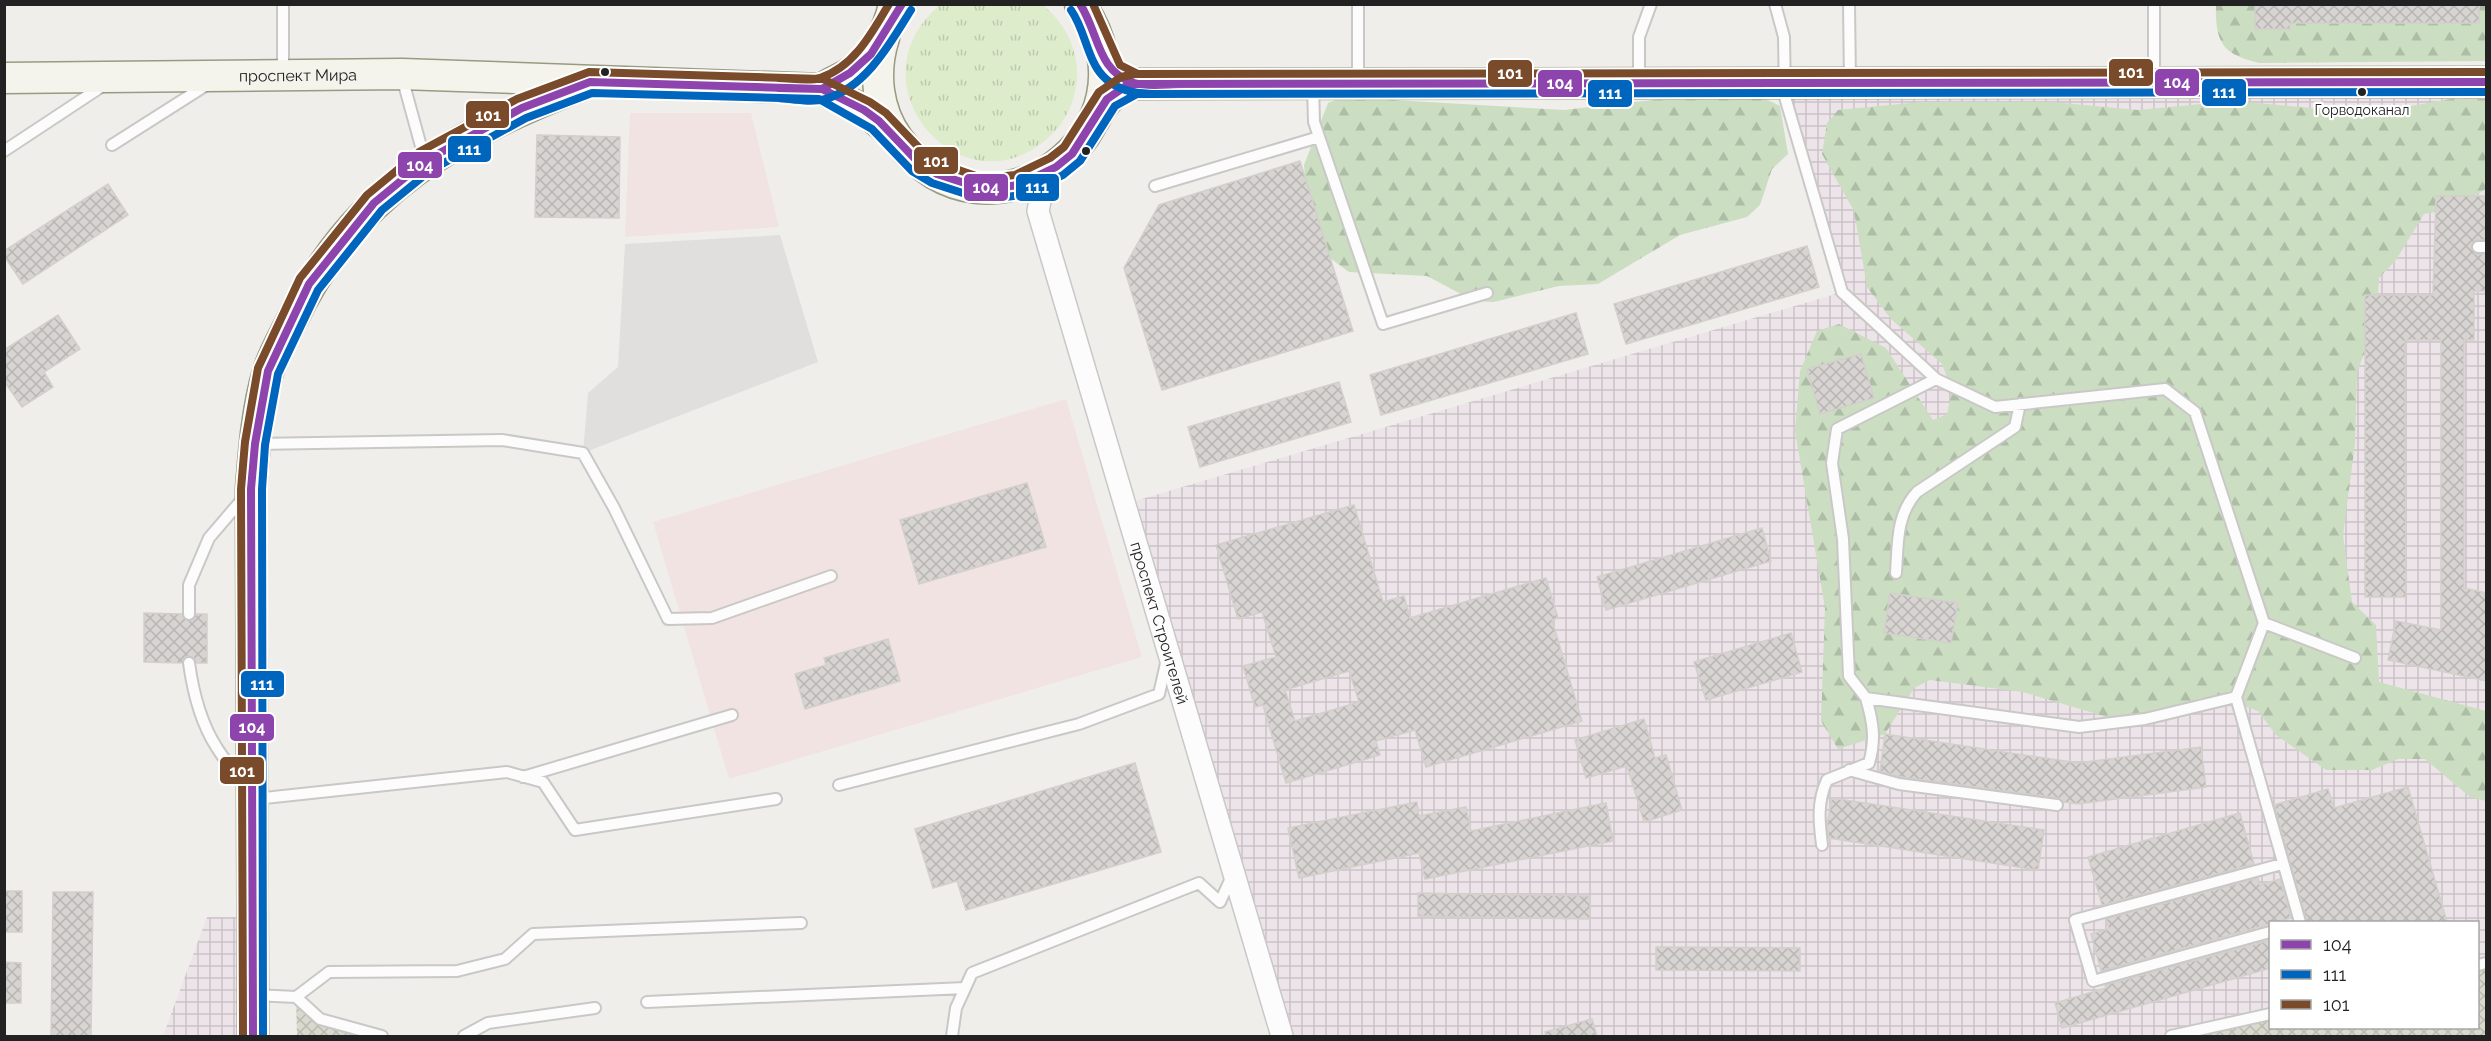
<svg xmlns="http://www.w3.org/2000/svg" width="2491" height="1041" viewBox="0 0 2491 1041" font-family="Raleway,sans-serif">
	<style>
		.commercial { fill: #f1e3e1 }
		.industrial { fill: url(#industrial-grid) }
		.construction { fill: url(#construction-cross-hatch) }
		.grass { fill: url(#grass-tufts) }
		.forest { fill: url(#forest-firs) }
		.parking { fill: #e0dfde }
		.building { fill: url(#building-cross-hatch); stroke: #d3d0cc; stroke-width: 1.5; fill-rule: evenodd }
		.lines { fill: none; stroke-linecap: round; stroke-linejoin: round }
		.lane-casing { stroke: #c9c8c7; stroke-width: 14 }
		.street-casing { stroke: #c9c8c7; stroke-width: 24 }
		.secondary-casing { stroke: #999a82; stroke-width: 33 }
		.lane { stroke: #fdfcfc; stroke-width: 10 }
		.street { stroke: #fdfcfc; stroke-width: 21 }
		.secondary { stroke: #f4f4ed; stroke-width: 30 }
		.bus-1-casing { stroke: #fff; stroke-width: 12 }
		.bus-2-casing { stroke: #fff; stroke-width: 12 }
		.bus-3-casing { stroke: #fff; stroke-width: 12 }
		.bus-1 { stroke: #8e44ad; stroke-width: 8 }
		.bus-2 { stroke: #0065bd; stroke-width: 8 }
		.bus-3 { stroke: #7a4b2a; stroke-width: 8 }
		.bus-dot { fill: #222; stroke: #fff; stroke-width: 2 }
		.labels { text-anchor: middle; stroke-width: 4.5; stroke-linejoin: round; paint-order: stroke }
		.bus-label { font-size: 14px; fill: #222; stroke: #fff }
		.street-label { font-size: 16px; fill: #222; stroke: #fff }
		.line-badge { stroke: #fff; stroke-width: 2 }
		.badge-label { font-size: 16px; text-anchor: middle; font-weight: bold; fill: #fff }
	</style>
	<defs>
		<pattern id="industrial-grid" width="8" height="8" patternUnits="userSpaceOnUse" patternTransform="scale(1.5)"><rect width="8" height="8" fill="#ede4e9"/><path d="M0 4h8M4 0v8" fill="none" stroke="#cbc3c8"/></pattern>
		<pattern id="construction-cross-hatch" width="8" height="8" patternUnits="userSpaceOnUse" patternTransform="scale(1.5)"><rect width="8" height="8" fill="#d9d9cd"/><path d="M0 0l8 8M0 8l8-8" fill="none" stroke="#babab0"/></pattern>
		<pattern id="grass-tufts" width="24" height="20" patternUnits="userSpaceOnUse" patternTransform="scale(1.5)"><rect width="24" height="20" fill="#ddeccb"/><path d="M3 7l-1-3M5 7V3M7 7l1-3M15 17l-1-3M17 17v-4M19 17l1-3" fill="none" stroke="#bdcaae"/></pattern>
		<pattern id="forest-firs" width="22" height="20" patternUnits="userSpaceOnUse" patternTransform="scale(1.5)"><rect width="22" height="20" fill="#cbdec1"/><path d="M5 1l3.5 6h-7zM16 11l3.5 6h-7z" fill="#aebea6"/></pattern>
		<pattern id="building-cross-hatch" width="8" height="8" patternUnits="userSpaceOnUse" patternTransform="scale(1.5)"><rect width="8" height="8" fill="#d7d4d2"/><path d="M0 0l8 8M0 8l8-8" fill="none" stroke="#b8b6b4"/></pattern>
	</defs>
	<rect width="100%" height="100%" fill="#f0eeeb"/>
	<path class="commercial" d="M 630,113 L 751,113 L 779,227 L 625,237 Z
		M 1066,399 L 1142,657 L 729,779 L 653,522 Z"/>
	<path class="industrial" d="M 2486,82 L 2486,963 L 2478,965 L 2478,922 L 2270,922 L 2270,1014 L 2171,1036 L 1282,1036 L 1125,504 L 1842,292 L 1785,97 Z
		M 207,917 L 252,917 L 253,1036 L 163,1036 Z"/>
	<path class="construction" d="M 2486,963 L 2486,1036 L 2171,1036 L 2270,1014 L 2270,1028 L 2478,1028 L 2478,965 Z
		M 296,997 L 320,1019 L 382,1036 L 297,1036 Z"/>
	<path class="grass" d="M 1041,4 C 1065,21 1079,51 1077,79 C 1075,102 1065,124 1047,139 C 960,214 848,82 940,5 Z"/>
	<path class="forest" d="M 2216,4 L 2486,5 L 2486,61 L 2259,63 C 2223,54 2215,44 2216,4 Z
		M 1723,92 L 1756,94 L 1780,106 L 1788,154 L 1772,169 L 1760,205 L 1747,217 L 1680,235 L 1598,284 L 1559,286 L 1494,302 L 1474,301 L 1427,276 L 1349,272 L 1323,253 L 1309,230 L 1304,165 L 1328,103 L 1343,97 L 1564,110 Z
		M 2450,99 L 2486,99 L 2486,189 L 2451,209 L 2424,214 L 2396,260 L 2379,278 L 2376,323 L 2357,372 L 2355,444 L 2343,535 L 2352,602 L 2376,625 L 2379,682 L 2486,711 L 2486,801 L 2470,797 L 2425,759 L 2398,759 L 2372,770 L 2326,770 L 2276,735 L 2258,711 L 2219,697 L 2200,698 L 2164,722 L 2134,725 L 2023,692 L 1930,680 L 1914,688 L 1885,734 L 1838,749 L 1821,721 L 1825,608 L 1795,431 L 1800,371 L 1817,331 L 1839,324 L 1886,348 L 1933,420 L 1947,414 L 1952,391 L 1942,364 L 1891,319 L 1867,287 L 1854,211 L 1822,154 L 1827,123 L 1838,110 L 1921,102 L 2051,102 L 2138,110 L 2232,101 L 2371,113 Z"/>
	<path class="parking" d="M 780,235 L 818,362 L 583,453 L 588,393 L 618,367 L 625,244 Z"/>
	<path class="building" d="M 2255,4 L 2479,4 L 2479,23 L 2290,23 L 2290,29 L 2255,29 Z
		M 537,135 L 620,137 L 619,218 L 535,217 Z
		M 1300,161 L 1353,331 L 1162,390 L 1124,268 L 1159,205 Z
		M 108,184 L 128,215 L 23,284 L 4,256 L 4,251 Z
		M 2436,196 L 2487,196 L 2487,240 L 2475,240 L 2471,246 L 2475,254 L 2487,254 L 2487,291 L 2474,291 L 2474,340 L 2464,340 L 2464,588 L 2487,593 L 2487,681 L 2388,660 L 2396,621 L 2441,630 L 2441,340 L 2405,340 L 2406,597 L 2365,597 L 2365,295 L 2433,295 Z
		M 1807,246 L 1819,287 L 1626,344 L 1614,304 Z
		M 1576,313 L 1588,354 L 1381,415 L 1370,375 Z
		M 58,315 L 80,349 L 44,372 L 53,387 L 22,407 L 4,381 L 4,350 Z
		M 1861,354 L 1874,398 L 1820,414 L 1807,369 Z
		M 1339,382 L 1351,422 L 1200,467 L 1188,427 Z
		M 1027,483 L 1046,547 L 919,584 L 900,520 Z
		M 1354,505 L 1383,602 L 1404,596 L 1410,618 L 1546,578 L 1558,618 L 1552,620 L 1582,721 L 1426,767 L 1415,730 L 1376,741 L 1380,755 L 1286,783 L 1263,705 L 1255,707 L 1243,666 L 1276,657 L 1262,612 L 1238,619 L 1216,545 ZM 1349,671 L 1359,702 L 1295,721 L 1285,690 Z
		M 1762,528 L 1771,561 L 1606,610 L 1597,577 Z
		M 1890,593 L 1958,603 L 1951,643 L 1884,633 Z
		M 144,613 L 182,614 L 188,621 L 193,620 L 196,614 L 207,614 L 207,663 L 197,663 L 194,658 L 188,656 L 182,663 L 144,662 Z
		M 1791,633 L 1802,672 L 1706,700 L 1694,662 Z
		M 888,639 L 900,681 L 805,709 L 795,674 L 826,665 L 824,658 Z
		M 1644,719 L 1655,758 L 1666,755 L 1682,810 L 1644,822 L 1627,766 L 1586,778 L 1575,740 Z
		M 1885,734 L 2078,763 L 2201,747 L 2206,787 L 2078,804 L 2064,802 L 2058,798 L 1901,777 L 1880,771 Z
		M 1135,763 L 1161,852 L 966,910 L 957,881 L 933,888 L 915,829 Z
		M 2408,787 L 2447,922 L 2307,922 L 2274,805 L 2328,789 L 2334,808 Z
		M 1832,798 L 2044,830 L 2038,870 L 1829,838 L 1827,825 Z
		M 1417,802 L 1419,816 L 1466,807 L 1471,831 L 1606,803 L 1613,841 L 1425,879 L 1419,853 L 1299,878 L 1288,828 Z
		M 2240,813 L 2254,864 L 2102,905 L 2088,857 Z
		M 2258,878 L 2260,885 L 2280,879 L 2291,918 L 2101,971 L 2091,934 L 2109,929 L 2106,919 Z
		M 4,891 L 22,891 L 22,932 L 4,932 Z
		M 53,892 L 93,892 L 91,1036 L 51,1036 Z
		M 1418,893 L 1590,896 L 1590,919 L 1418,916 Z
		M 2271,940 L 2271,968 L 2062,1028 L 2055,1003 L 2106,988 L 2105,985 Z
		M 1656,947 L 1800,948 L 1800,971 L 1656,970 Z
		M 4,962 L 21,963 L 21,1003 L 4,1003 Z
		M 1592,1019 L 1597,1036 L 1546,1036 L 1545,1032 Z"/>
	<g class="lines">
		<g class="lane-casing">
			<path id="lane" d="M 283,4 L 283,72
				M 1358,4 L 1358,83
				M 1775,4 L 1784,37 L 1785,97 L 1842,292 L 1936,379 L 1995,407 L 2165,389 L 2195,412 L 2264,623 L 2236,697 L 2300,922
				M 1849,4 L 1850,82
				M 2154,4 L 2154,82
				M 402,77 L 425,161
				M 1639,80 L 1639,37 L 1651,4
				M 1313,85 L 1314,122 L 1383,324 L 1487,293
				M 112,145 L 208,84
				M 4,151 L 104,85
				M 1155,186 L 1319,137
				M 2478,247 L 2486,247
				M 1936,379 L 1837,429 L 1832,463 L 1843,539 L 1849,676 L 1866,698 L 2079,727 L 2145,719 L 2236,697
				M 255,444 L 502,440 L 583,453 L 614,508 L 668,619 L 712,618 L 831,576
				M 1896,573 C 1898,543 1896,515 1917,492 L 2015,427 L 2020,404
				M 189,614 L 189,585 L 209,538 L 245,496
				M 2264,623 L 2355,658
				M 189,663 C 193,692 200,722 217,748 C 225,761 236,773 245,786
				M 1849,770 L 1899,784 L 2057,805
				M 523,777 L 732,715
				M 839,785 L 1079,724 L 1159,694 L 1167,659
				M 255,799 L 507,772 L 543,782 L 575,830 L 776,799
				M 1822,845 C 1819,821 1817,802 1827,780 L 1869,763 C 1876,739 1873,722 1866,698
				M 2270,932 L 2093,981 L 2075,920 L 2282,864
				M 2478,965 L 2486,963
				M 254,995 L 296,997 L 329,972 L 457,971 L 505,959 L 533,934 L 801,923
				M 296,997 L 320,1019 L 382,1036
				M 647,1002 L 965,988
				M 464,1036 L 488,1023 L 595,1008
				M 952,1036 L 956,1008 L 972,973 L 1199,883 L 1220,902 L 1232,876
				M 2171,1036 L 2270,1014"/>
		</g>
		<g class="street-casing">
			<g id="street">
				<path id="s1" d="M 1056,167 L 1043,186 L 1038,211 L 1282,1036"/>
			</g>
		</g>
		<g class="secondary-casing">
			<g id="secondary">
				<path d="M 884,38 C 873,72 877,110 898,139 C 985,262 1170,132 1080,4"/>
				<path id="s2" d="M 4,78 L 402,74 L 822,89 C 829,83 839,80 847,75 C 872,59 888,33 894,4"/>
				<path d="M 822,89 L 864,110 L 892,133"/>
				<path d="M 1095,119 C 1104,100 1116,89 1136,84 L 2486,82"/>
				<path d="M 253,1036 L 251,489 C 254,450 257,409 268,372 C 273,355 283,338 291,322 C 355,187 457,134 590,82"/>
			</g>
		</g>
		<use href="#lane" class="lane"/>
		<use href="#street" class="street"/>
		<use href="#secondary" class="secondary"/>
		<g class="bus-1-casing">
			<path id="bus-1" d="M 1080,4 C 1099,33 1097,72 1134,83 C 1148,87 1168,84 1182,84
				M 778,88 L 822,89 L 850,73 L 871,54 L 902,4
				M 253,1036 L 251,489 L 255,444 L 268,371 L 309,284 L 374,203 L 425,161 L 522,108 L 590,82 L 822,89 L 864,110 L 879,121 L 919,163 L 937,174 L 977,187 L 997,188 L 1018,185 L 1056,167 L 1072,154 L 1107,99 L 1126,86 L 1136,84 L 2486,82"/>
		</g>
		<g class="bus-2-casing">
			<path id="bus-2" d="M 1071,10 C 1082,26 1085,44 1093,61 C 1110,98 1147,94 1182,94
				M 778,98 C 792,99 811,103 825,99 C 866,88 891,42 911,10
				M 263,1036 L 262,489 L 265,445 L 278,374 L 318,290 L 382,210 L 431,170 L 526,118 L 592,93 L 819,99 L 872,129 L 912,171 L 932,183 L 975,197 L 997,198 L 1022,195 L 1063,175 L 1080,161 L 1115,106 L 1137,94 L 2486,92"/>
		</g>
		<g class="bus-3-casing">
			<path id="bus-3" d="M 1093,4 L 1120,65 L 1138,74 L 1182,74
				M 778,78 C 790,78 809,82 820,78 C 854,67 872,33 889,4
				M 243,1036 L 241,489 L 245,442 L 258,368 L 300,278 L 367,195 L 419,152 L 517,99 L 589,72 L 823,79 L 870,102 L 886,113 L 926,155 L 941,164 L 979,177 L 997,177 L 1015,175 L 1050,158 L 1064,147 L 1099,92 L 1121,77 L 1135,74 L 2486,72"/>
		</g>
		<use href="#bus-1" class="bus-1"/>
		<use href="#bus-2" class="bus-2"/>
		<use href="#bus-3" class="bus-3"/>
	</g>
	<g class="bus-dot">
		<circle cx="605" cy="72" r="5"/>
		<circle cx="2362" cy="92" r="5"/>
		<circle cx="1086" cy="151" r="5"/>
	</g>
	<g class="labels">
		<g class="bus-label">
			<text x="2362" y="115">Горводоканал</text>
		</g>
		<g class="street-label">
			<text dy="6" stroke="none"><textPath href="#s2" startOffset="294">проспект Мира</textPath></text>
			<text dy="6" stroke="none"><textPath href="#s1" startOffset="478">проспект Строителей</textPath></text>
		</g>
	</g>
	<g class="line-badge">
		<rect x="2108" y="58" width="46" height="29" rx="6" fill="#7a4b2a"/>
		<rect x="1487" y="59" width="46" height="29" rx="6" fill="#7a4b2a"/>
		<rect x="2154" y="68" width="46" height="29" rx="6" fill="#8e44ad"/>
		<rect x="1537" y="69" width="46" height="29" rx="6" fill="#8e44ad"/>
		<rect x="2201" y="78" width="46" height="29" rx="6" fill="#0065bd"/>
		<rect x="1587" y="79" width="46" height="29" rx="6" fill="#0065bd"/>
		<rect x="465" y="100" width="45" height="29" rx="6" fill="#7a4b2a"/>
		<rect x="447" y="135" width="45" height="28" rx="6" fill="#0065bd"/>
		<rect x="913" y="146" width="46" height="29" rx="6" fill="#7a4b2a"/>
		<rect x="397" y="151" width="46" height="28" rx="6" fill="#8e44ad"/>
		<rect x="963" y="173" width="46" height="29" rx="6" fill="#8e44ad"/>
		<rect x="1015" y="173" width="45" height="29" rx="6" fill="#0065bd"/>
		<rect x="240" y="670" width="45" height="28" rx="6" fill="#0065bd"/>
		<rect x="229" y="713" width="46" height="29" rx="6" fill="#8e44ad"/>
		<rect x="219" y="756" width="46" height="29" rx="6" fill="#7a4b2a"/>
	</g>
	<g class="badge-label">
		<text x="2131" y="78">101</text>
		<text x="1510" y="79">101</text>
		<text x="2177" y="88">104</text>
		<text x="1560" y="89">104</text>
		<text x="2224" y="98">111</text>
		<text x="1610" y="99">111</text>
		<text x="488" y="121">101</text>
		<text x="469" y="155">111</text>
		<text x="936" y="167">101</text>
		<text x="420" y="171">104</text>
		<text x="986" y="193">104</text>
		<text x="1037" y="193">111</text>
		<text x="262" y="690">111</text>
		<text x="252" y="733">104</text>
		<text x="242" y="777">101</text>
	</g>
	<rect width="2491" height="1041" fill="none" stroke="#222222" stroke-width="12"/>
	<rect x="2269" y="921" width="210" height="108" fill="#ffffff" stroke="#a7a7a7" stroke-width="1.5"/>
	<rect x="2281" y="940" width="30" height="9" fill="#8e44ad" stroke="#a7a7a7" stroke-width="1.5"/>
	<text x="2323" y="951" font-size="18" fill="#222222">104</text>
	<rect x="2281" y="970" width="30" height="9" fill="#0065bd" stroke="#a7a7a7" stroke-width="1.5"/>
	<text x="2323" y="981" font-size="18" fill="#222222">111</text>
	<rect x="2281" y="1000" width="30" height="9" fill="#7a4b2a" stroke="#a7a7a7" stroke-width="1.5"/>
	<text x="2323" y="1011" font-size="18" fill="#222222">101</text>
</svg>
